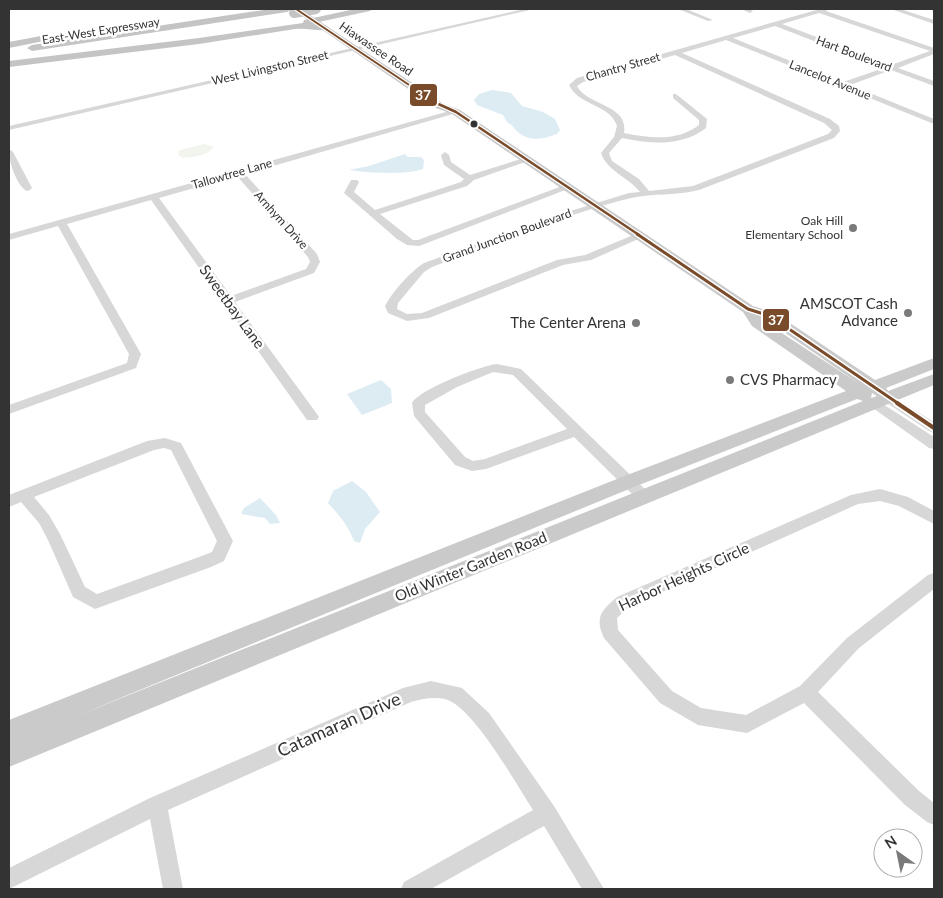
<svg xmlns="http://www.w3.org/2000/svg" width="943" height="898" viewBox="0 0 943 898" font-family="Lato,sans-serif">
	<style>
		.green { fill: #f1f5ed }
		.water { fill: #ddebf3 }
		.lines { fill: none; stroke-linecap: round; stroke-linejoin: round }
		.minor { fill: #d7d7d7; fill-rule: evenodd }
		.major { fill: #cacaca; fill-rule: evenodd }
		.highway { fill: #c4c4c4; fill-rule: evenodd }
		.highway-bridge { stroke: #c4c4c4; stroke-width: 10 }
		.bus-1-far3-casing { stroke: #fff; stroke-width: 4 }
		.bus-1-far2-casing { stroke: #fff; stroke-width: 5 }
		.bus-1-far1-casing { stroke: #fff; stroke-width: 6 }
		.bus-1-casing { stroke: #fff; stroke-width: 8 }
		.bus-1-far3 { stroke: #7a4b2a; stroke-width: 2 }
		.bus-1-far2 { stroke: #7a4b2a; stroke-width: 2.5 }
		.bus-1-far1 { stroke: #7a4b2a; stroke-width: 3 }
		.bus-1 { stroke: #7a4b2a; stroke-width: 4 }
		.bus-dot { fill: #333; stroke: #fff; stroke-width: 2 }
		.poi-dot { fill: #7a7a7a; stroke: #fff; stroke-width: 2 }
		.labels { text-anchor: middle; stroke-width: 5; stroke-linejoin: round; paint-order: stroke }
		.far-street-label { font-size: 12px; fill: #333; stroke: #fff }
		.far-poi-label { font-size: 12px; fill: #333; stroke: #fff; text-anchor: end }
		.poi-label { font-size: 15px; fill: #333; stroke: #fff; text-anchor: end }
		.street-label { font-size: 15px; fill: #333; stroke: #fff }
		.near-street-label { font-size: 18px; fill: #333; stroke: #fff }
		.line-badge { stroke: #fff; stroke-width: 2 }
		.badge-label { font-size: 14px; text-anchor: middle; font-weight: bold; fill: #fff }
	</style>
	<rect width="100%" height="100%" fill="#fff"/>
	<path class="green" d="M 204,144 L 214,147 C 206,156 194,157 183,158 L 179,156 L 178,152 L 180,150 Z"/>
	<path class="water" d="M 492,90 L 511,93 L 522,106 L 543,112 L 555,119 L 560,130 L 557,134 C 543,139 531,142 519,133 C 514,129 513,125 507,122 L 503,115 L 477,105 L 474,100 L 479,94 Z
		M 405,154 L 408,157 L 421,157 L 424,160 L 423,169 C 408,175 366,173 349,170 L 369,166 Z
		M 381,380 L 391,389 L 392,403 L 362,415 L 347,394 Z
		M 352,481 L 366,492 L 380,512 L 365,529 L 360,543 L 354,541 C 348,525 339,515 328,503 L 333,491 Z
		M 260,498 L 276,515 L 280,523 L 270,524 L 265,518 L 241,514 L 244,508 Z"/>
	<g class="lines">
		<path class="minor" d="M 524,9 L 534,9 L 9,130 L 9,126 Z
			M 678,9 L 686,9 L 713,20 L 708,21 Z
			M 741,9 L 750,9 L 753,11 L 750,13 Z
			M 820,9 L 829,9 L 826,11 L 934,48 L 934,54 L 898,68 L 934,81 L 934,86 L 891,70 L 850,85 L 934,119 L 934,124 L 726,40 L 682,53 L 830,119 L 839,126 L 840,131 L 834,138 L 699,190 C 677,196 653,193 631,198 C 563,215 497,243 432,267 L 424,272 L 398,303 L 397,309 L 407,314 L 422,313 L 557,260 L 585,255 L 636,234 L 640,233 L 645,236 L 591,260 L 563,265 L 429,318 L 407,321 L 388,313 L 385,306 C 393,291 410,272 424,263 L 551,217 L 629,193 L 640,192 C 628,177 607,171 601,153 L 614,137 L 617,126 C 610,104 579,106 569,85 L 577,78 ZM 819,13 L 930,51 L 891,65 L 782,24 ZM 775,26 L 884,68 L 843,82 L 733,38 ZM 675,55 L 824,123 L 832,130 L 828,134 L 693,186 L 649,191 L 639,179 L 612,161 L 609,153 L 622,138 C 651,144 681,147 706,128 L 707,119 L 676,94 L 673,94 L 673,98 L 699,120 L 699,125 C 677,142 650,138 624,133 C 629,104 587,106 577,86 L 583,82 Z
			M 891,9 L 900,9 L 934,20 L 934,24 Z
			M 930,9 L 934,9 L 934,11 L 931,10 Z
			M 453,110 L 460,112 L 245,174 L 317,254 L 320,262 L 314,273 L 235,302 L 317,414 L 319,417 L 317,420 L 307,420 L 151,200 L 67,224 L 141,354 L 136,368 L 9,414 L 9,405 L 127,363 L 129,354 L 58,226 L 9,240 L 9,234 ZM 237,176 L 308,257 L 310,262 L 306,269 L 231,296 L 159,198 Z
			M 9,149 L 13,152 L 32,188 L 30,190 L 27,191 C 17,187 8,160 9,149 Z
			M 445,152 L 449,155 L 451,162 L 470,175 L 524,158 L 530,158 L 531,160 L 474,180 L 467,186 L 380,214 L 413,240 L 418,240 L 565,185 L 568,184 L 573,187 L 419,246 L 407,245 L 397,239 L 344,193 L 351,180 L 357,180 L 359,182 L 354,192 L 375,210 L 461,182 L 464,179 L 444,165 L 441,155 Z
			M 497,364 L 521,369 L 649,493 L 651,497 L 649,501 L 644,503 L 639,501 L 574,437 L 486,469 L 472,471 L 455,465 L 414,416 L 412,403 C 420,389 480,366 497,364 ZM 493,372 L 513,375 L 567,429 L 485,459 L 473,461 L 465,457 L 425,412 L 425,405 L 457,387 Z
			M 889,394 L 934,422 L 934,433 L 929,431 L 884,401 L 883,398 L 884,395 Z
			M 875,399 L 934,437 L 934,449 L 929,448 L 870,406 L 869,403 L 870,400 Z
			M 165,438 L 181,443 L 233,541 L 224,561 L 211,567 L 95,609 L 73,597 L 48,540 L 39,523 L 21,502 L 9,507 L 9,495 L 147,441 ZM 164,448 L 171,450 L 217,541 L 212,552 L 199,557 L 97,594 L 85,587 L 60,534 L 49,515 L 34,497 L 154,450 Z
			M 880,489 L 908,497 L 934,511 L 934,524 L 899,506 L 880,501 L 858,504 L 629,607 L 617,618 L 618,630 L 672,691 L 701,708 L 746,715 L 800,686 L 847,638 L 928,575 L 934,573 L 934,589 L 859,648 L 818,692 L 919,791 L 934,803 L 934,825 L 927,822 L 905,805 L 804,703 L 747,733 L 698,725 L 660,703 L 604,638 C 594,617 602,610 617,597 L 851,495 Z
			M 431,681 L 462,688 L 489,713 L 554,806 L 604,889 L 582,889 L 544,826 L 431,889 L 401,889 L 404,882 L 533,810 C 515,782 479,718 452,702 C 439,695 423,699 411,702 L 168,810 L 183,889 L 163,889 L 150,819 L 9,889 L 9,868 L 150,798 L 403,688 Z"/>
		<path class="major" d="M 292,9 L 301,9 L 444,104 L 460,110 L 753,306 L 775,313 L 875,380 L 934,358 L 934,369 L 886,388 L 888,391 L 934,374 L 934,385 L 9,767 L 9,720 L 622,477 L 846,391 L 752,326 L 743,312 L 452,114 L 436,108 ZM 761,318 L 765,319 L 861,385 L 762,320 ZM 872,393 L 877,396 L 871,398 ZM 857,399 L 863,401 L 74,717 L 634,487 Z"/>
		<path class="highway" d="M 270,9 L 292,9 L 287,12 L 32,51 L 27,48 L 32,45 Z
			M 355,9 L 372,9 L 370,11 L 314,23 L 327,26 L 327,30 C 317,31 306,28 295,29 L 199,44 L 9,67 L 9,61 L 199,38 L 303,23 L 304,20 Z
			M 46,35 L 49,36 L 49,40 L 9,48 L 9,42 Z"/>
		<path class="highway-bridge" d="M 294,13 L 316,9"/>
		<g class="bus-1-far3-casing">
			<path id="bus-1-far3" d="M 296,9 L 436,103"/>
		</g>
		<g class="bus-1-far2-casing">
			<path id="bus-1-far2" d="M 434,102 L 456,112 L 639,235"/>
		</g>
		<g class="bus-1-far1-casing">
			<path id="bus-1-far1" d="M 637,234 L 748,309 L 770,316 L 899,404"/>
		</g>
		<g class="bus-1-casing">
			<path id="bus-1" d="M 897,403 L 934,428"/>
		</g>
		<use href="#bus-1-far3" class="bus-1-far3"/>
		<use href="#bus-1-far2" class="bus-1-far2"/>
		<use href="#bus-1-far1" class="bus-1-far1"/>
		<use href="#bus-1" class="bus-1"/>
	</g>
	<circle class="bus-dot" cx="474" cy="124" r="4.5"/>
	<g class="poi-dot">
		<circle cx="853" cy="228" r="5"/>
		<circle cx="908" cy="313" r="5"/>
		<circle cx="636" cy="323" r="5"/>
		<circle cx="730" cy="380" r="5"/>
	</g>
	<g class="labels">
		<g class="far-street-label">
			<text transform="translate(101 31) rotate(-9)" y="4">East-West Expressway</text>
			<text transform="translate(376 49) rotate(34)" y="4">Hiawassee Road</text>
			<text transform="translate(854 54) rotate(21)" y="4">Hart Boulevard</text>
			<text transform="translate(623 67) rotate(-16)" y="4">Chantry Street</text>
			<text transform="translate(270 68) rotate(-13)" y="4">West Livingston Street</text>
			<text transform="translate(830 80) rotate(22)" y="4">Lancelot Avenue</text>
			<text transform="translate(232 174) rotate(-16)" y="4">Tallowtree Lane</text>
			<text transform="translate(281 220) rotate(48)" y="4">Arnhym Drive</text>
			<text transform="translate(507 236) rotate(-20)" y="4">Grand Junction Boulevard</text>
		</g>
		<g class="far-poi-label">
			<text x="843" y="225">Oak Hill<tspan x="843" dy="14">Elementary School</tspan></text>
		</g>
		<g class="poi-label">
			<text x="898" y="309">AMSCOT Cash<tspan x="898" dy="17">Advance</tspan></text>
			<text x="626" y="328">The Center Arena</text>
			<text x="740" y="385" text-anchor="start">CVS Pharmacy</text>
		</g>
		<g class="street-label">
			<text transform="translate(232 307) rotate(54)" y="5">Sweetbay Lane</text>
			<text transform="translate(471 567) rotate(-22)" y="5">Old Winter Garden Road</text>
			<text transform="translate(684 577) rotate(-25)" y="5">Harbor Heights Circle</text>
		</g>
		<g class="near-street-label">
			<text transform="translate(339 725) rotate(-24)" y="6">Catamaran Drive</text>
		</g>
	</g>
	<g class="line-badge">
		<rect x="409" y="83" width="29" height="24" rx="5" fill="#7a4b2a"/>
		<rect x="762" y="308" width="28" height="24" rx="5" fill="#7a4b2a"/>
	</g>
	<g class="badge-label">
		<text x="423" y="100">37</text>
		<text x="776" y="325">37</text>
	</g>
	<rect width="943" height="898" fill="none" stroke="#333333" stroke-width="20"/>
	<g transform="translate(898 853) rotate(327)"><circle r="24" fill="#ffffff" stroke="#adadad"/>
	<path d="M0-4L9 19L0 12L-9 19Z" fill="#7a7a7a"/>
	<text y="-8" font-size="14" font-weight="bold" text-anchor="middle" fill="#333333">N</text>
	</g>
</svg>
